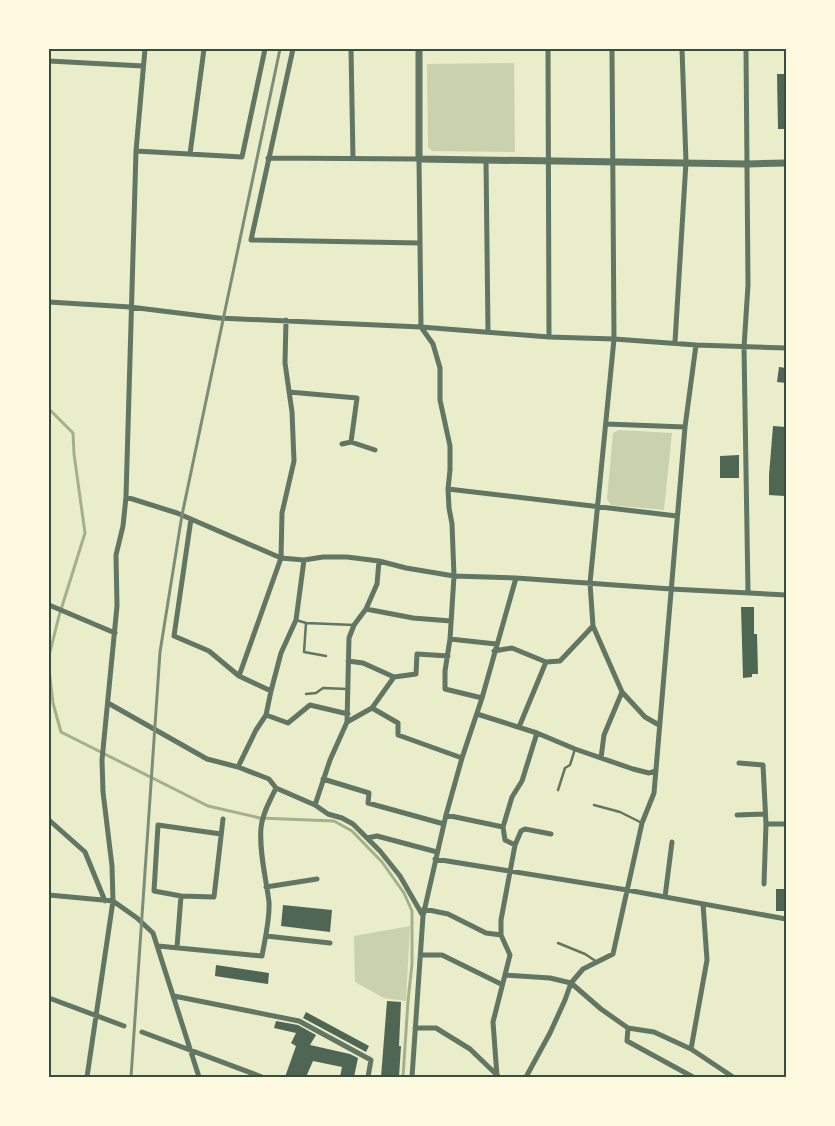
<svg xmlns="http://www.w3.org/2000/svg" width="835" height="1126" viewBox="0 0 835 1126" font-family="'Titillium Web',sans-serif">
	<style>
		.green { fill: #cad2ad }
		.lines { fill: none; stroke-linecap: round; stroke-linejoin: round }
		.stream { stroke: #a3b18a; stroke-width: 3 }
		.building { fill: #4f6655 }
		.service { stroke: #617663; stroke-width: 2.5 }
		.minor { stroke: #617663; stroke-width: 5 }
		.tertiary { stroke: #617663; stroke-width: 7 }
		.rail { stroke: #7c8e77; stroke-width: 3 }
		.neatline { fill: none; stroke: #344e41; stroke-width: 2 }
	</style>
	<rect width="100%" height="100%" fill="#e9edc9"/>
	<path class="green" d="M 514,63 L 515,152 L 432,151 L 428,147 L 427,64 Z
		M 619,430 L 672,433 L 664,510 L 611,505 L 607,499 L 613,433 Z
		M 410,926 L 406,1001 L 384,998 L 355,982 L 354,936 Z"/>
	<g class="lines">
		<path class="stream" d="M 49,409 L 73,433 L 74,454 L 85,533 L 59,616 L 49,656
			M 49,669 L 53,703 L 61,732 L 208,806 L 260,818 L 334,821 L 352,831 L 382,862 L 404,893 L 412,911 L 412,964 L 408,1001 L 403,1077"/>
	</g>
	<path class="building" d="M 777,74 L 786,74 L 786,129 L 778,129 Z
		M 779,367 L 786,368 L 786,383 L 777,382 Z
		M 773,426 L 786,427 L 786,470 L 784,496 L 769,495 L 769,475 Z
		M 739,455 L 739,478 L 720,478 L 720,456 Z
		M 741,607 L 754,607 L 754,634 L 757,634 L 758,674 L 752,674 L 752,677 L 743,678 Z
		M 776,889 L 786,889 L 786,911 L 776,911 Z
		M 283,905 L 332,910 L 330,932 L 281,926 Z
		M 216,965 L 269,973 L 268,984 L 215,976 Z
		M 387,1001 L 401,1002 L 399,1046 L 401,1046 L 399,1077 L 381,1077 Z
		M 306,1012 L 369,1046 L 366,1052 L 303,1018 Z
		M 276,1021 L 298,1025 L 316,1035 L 310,1045 L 350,1054 L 358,1058 L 354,1077 L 340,1077 L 342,1067 L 313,1061 L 306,1077 L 285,1077 L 296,1046 L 291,1043 L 296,1033 L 274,1028 Z"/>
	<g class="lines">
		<path class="service" d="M 296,620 L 306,623 L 354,625
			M 306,623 L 304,652 L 326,656
			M 306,694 L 316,693 L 323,688 L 347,689
			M 558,790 L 565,768 L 570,765 L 575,749
			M 594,805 L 620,812 L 642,823
			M 558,943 L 585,954 L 597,962"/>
		<path class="minor" d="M 293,49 L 251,240 L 420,243
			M 351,49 L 353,159
			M 548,49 L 549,337
			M 612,49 L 614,339 L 590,583 L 593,626 L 622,692 L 645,717 L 659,725
			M 746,49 L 748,285 L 744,347 L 748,592
			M 49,61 L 143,66
			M 136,151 L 242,157 L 265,49
			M 190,154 L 204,49
			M 268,158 L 419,159 L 421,327 L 433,344 L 440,368 L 440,400 L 450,446 L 450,470 L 448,489 L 449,508 L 452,524 L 454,576 L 450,639 L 445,671 L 445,689 L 482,698
			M 486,160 L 488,332
			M 49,302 L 130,307 L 219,318 L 421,327 L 549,337 L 614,339 L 696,345 L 786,348
			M 675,342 L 686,162 L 682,49
			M 289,392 L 357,398 L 351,442
			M 606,424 L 685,427
			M 342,444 L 351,442 L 375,450
			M 448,489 L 677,516
			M 126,497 L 177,513 L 281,558 L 304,560 L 323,557 L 347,557 L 379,561 L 406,568 L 454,576 L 516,578 L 671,589 L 786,595
			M 191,519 L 174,636 L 209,651 L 239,676 L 271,691
			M 49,605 L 115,633
			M 366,609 L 413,618 L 451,621
			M 450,639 L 496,644
			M 494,651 L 512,648 L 546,662 L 560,661 L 593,626
			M 348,661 L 363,663 L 394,677 L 416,674 L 417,654 L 448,656
			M 239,676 L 281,558 L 282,513 L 294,461 L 292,412 L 285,363 L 286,320
			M 108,703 L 207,759 L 238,767 L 269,779 L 276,788 L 315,805 L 328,814 L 342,818 L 353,824 L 380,851 L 400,876 L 423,916 L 412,1077
			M 372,708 L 398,723 L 398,735 L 462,758
			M 477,714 L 537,733 L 575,749 L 633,769 L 649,773 L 655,771
			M 266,715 L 288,723 L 310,705 L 348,714
			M 347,722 L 372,708 L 394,677
			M 519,727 L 546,662
			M 601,758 L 604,735 L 622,692
			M 739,763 L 763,765 L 766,824 L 764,884
			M 238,767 L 256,730 L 266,715 L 271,691 L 281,653 L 296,620 L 304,560
			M 323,779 L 369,793 L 368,803 L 444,824
			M 315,805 L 330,760 L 347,722 L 349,638 L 354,625 L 366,609 L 377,584 L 379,561
			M 446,815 L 503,827
			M 737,815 L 765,814
			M 49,820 L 85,852 L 105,901
			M 766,824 L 786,824
			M 367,838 L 377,836 L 437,852
			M 515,845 L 505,840 L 503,827 L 512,797 L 522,781 L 537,733
			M 435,859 L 627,890 L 786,919
			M 266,887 L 317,879
			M 49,895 L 113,901 L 137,918 L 153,933 L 199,1077
			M 181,896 L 214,897 L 223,819
			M 665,897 L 672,842
			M 424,909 L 448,914 L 486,933 L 501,935
			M 423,916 L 446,815 L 462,758 L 482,698 L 516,578
			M 266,936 L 330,943
			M 158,946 L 262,956 C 265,939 270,919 269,902 C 266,878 259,852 261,828 C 262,814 270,801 276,788
			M 177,947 L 181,896 L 154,891 L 158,825 L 221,834
			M 421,955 L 442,955 L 501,984
			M 505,975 L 550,978 L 571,983 L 601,1009 L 628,1028 L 654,1032 L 691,1049 L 733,1077
			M 174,996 L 299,1021 L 371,1060 L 368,1077
			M 49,998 L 124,1026
			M 415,1028 L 436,1028 L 470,1049 L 498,1076
			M 628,1028 L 627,1041 L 693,1077
			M 142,1032 L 262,1077
			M 691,1049 L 707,960 L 703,904
			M 87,1077 L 113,901 L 112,866 L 103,792 L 102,760 L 117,606 L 116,555 L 123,526 L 126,497 L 136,151 L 145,49
			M 496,1077 L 497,1076 L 493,1022 L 510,955 L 501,935 L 501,920 L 515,845 L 521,831 L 525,829 L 551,834
			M 526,1077 L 550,1033 L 565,1000 L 571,983 L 583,969 L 613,954 L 642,823 L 654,793 L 685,427 L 696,345"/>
		<path class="tertiary" d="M 419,49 L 419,159 L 747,164 L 786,163"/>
		<path class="rail" d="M 131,1077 L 160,652 L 182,515 L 280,49"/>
	</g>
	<rect width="835" height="1126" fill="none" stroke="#fefae0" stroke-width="100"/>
	<rect x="50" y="50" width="735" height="1026" class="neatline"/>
</svg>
